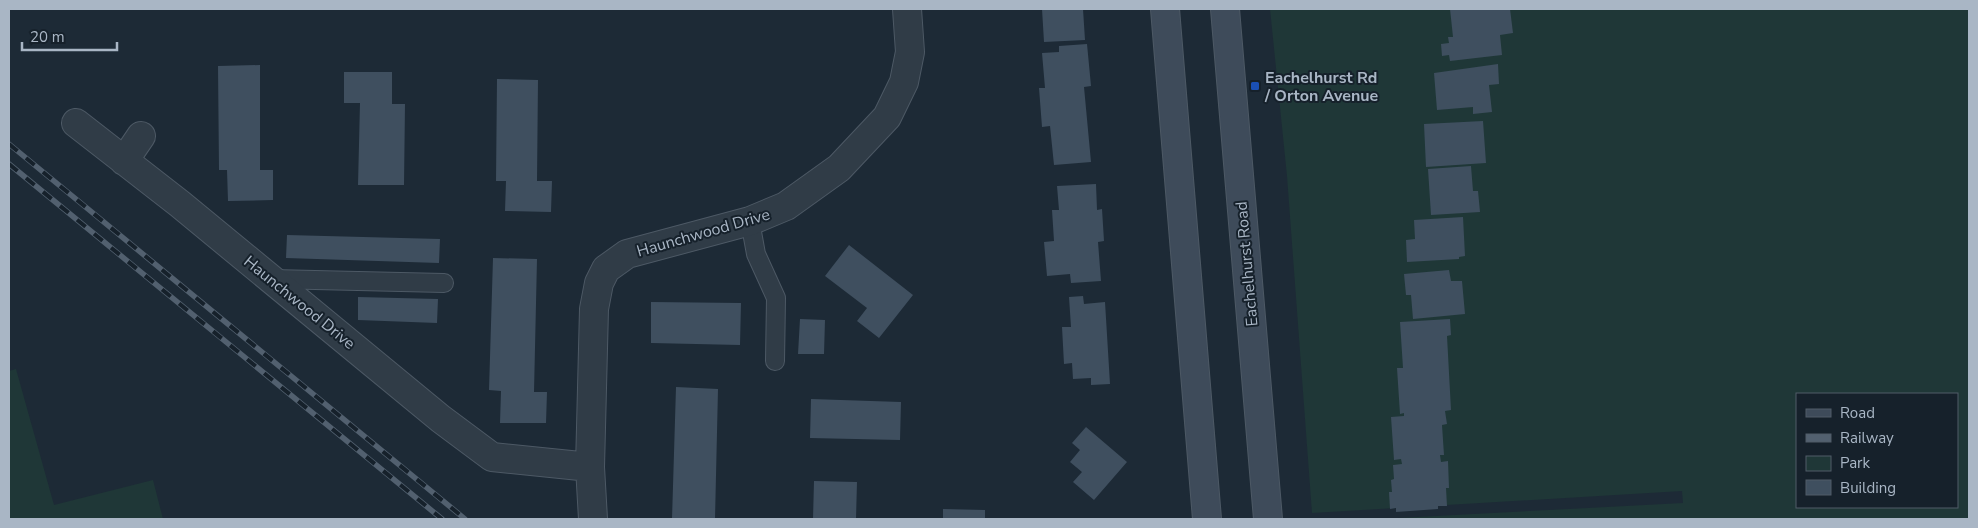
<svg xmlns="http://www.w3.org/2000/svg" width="1978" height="528" viewBox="0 0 1978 528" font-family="'Nunito Sans',sans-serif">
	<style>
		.green { fill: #1f3737; fill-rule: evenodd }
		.building { fill: #3f4f5f }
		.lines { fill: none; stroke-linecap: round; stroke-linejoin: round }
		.lane-casing { stroke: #4d5965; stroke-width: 20 }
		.street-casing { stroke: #4d5965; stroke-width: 30 }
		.secondary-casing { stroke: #4d5965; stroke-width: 30 }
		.lane { stroke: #303c47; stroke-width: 18 }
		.street { stroke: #303c47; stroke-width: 28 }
		.secondary { stroke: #3e4b5a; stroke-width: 28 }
		.rail-casing { stroke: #52606f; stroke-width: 5.5 }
		.rail { stroke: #16212b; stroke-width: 4; stroke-dasharray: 11; stroke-linecap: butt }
		.transit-dot { fill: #1a4fb4; stroke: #16212b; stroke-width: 2 }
		.labels { text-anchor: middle; stroke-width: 4; stroke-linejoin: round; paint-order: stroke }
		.poi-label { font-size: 16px; font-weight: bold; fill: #a9b6c5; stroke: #16212b; text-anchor: start }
		.street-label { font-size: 16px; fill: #a9b6c5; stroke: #16212b }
	</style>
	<rect width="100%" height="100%" fill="#1d2a36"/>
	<path class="green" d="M 1270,9 L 1969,9 L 1969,519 L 1379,519 L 1683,503 L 1682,491 L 1312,513 L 1287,176 ZM 1797,394 L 1957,394 L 1957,507 L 1797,507 Z
		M 16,369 L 54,505 L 153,480 L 163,519 L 9,519 L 9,371 Z"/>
	<path class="building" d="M 1042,9 L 1083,9 L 1085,40 L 1044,42 Z
		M 1450,9 L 1510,9 L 1513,33 L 1500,35 L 1502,55 L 1450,61 L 1449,55 L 1442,56 L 1441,44 L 1449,43 L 1448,37 L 1453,37 Z
		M 1087,44 L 1091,86 L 1084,87 L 1091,162 L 1054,165 L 1050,126 L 1042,127 L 1039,88 L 1045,88 L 1042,53 L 1059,52 L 1059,46 Z
		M 1498,64 L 1499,84 L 1489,85 L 1492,112 L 1473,114 L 1473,107 L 1437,110 L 1434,73 Z
		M 260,65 L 260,170 L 273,170 L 273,200 L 228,201 L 227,170 L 219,170 L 218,66 Z
		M 344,72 L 392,72 L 392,104 L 405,104 L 404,185 L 358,185 L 360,103 L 344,103 Z
		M 497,79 L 538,80 L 537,181 L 552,181 L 551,212 L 505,211 L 506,181 L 496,181 Z
		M 1483,121 L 1486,163 L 1426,167 L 1424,124 Z
		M 1471,166 L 1473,191 L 1478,191 L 1480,212 L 1431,215 L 1428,169 Z
		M 1096,184 L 1097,210 L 1102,209 L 1104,241 L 1098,242 L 1101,281 L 1071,283 L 1070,274 L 1047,276 L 1044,242 L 1054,241 L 1052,210 L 1059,210 L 1057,186 Z
		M 1463,217 L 1465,256 L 1459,257 L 1459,259 L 1407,262 L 1406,240 L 1415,239 L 1414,220 Z
		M 287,235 L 440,239 L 439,263 L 286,258 Z
		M 849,245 L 913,295 L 879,338 L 857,321 L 867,308 L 825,276 Z
		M 493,258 L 537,259 L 534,392 L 547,392 L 546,423 L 500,423 L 501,391 L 489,390 Z
		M 1449,270 L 1451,281 L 1462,281 L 1465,314 L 1413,319 L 1411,295 L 1406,295 L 1404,274 Z
		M 1083,296 L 1084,304 L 1105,302 L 1110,384 L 1091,385 L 1091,378 L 1073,379 L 1072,363 L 1064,364 L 1062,327 L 1071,327 L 1069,297 Z
		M 358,297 L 438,299 L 437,323 L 358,320 Z
		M 651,302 L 741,303 L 740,345 L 651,343 Z
		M 800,319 L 825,320 L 824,354 L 798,354 Z
		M 1450,319 L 1451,335 L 1447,336 L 1451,410 L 1445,411 L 1447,424 L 1442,425 L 1444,455 L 1440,455 L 1441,462 L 1448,461 L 1449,488 L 1446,488 L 1447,506 L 1438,506 L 1438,509 L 1396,512 L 1396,508 L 1390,509 L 1389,492 L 1392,492 L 1391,480 L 1394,479 L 1393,465 L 1402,464 L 1401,459 L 1394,460 L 1391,417 L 1404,416 L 1404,413 L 1400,414 L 1397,368 L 1403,368 L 1400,322 Z
		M 676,387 L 718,389 L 715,519 L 672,519 Z
		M 811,399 L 901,402 L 900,440 L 810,438 Z
		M 1086,427 L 1127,462 L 1094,500 L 1073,482 L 1082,472 L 1070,462 L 1080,450 L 1072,443 Z
		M 814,481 L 857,482 L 856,519 L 813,519 Z
		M 943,509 L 985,510 L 985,519 L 943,519 Z"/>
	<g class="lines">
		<g class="lane-casing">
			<path id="lane" d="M 750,221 L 756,254 L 776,298 L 775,361
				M 272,279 L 444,283"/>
		</g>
		<g class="street-casing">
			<path id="street" d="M 76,123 L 180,204 L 441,419 L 492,457 L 590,467
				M 124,161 L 141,136
				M 593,519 L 590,467 L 594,309 L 599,283 L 606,269 L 627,254 L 750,221 L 786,206 L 839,168 L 887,117 L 904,82 L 910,52 L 907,9"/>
		</g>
		<g class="secondary-casing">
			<path id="secondary" d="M 1165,9 L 1207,519
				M 1225,9 L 1268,519"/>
		</g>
		<use href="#lane" class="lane"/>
		<use href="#street" class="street"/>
		<use href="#secondary" class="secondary"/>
		<g class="rail-casing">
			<path id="rail" d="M 9,144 L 465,519
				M 9,164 L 442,519"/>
		</g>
		<use href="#rail" class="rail"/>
	</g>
	<rect class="transit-dot" x="1250" y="81" width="10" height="10" rx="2.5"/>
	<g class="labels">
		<g class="poi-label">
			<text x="1265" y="83">Eachelhurst Rd<tspan x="1265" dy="18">/ Orton Avenue</tspan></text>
		</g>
		<g class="street-label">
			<text transform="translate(703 232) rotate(-16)" y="6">Haunchwood Drive</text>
			<text transform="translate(1246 264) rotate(-95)" y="6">Eachelhurst Road</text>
			<text transform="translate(300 302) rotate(39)" y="6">Haunchwood Drive</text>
		</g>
	</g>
	<rect width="1978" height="528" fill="none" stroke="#a9b6c5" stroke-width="20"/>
	<rect x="1796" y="393" width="162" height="115" fill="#16212b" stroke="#515d69"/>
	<rect x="1806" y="409" width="25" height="8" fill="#3e4b5a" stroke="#515d69"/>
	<text x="1840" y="418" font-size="15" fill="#a9b6c5">Road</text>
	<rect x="1806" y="434" width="25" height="8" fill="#52606f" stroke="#515d69"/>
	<text x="1840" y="443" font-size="15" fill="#a9b6c5">Railway</text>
	<rect x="1806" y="456" width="25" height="15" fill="#1f3737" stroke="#515d69"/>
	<text x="1840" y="468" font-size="15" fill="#a9b6c5">Park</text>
	<rect x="1806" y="480" width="25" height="15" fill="#3f4f5f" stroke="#515d69"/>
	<text x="1840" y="493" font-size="15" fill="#a9b6c5">Building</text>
	<path d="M22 42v8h95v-8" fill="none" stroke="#a9b6c5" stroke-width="2.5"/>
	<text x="30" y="42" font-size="15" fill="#a9b6c5" stroke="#16212b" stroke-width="4" paint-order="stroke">20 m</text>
</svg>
